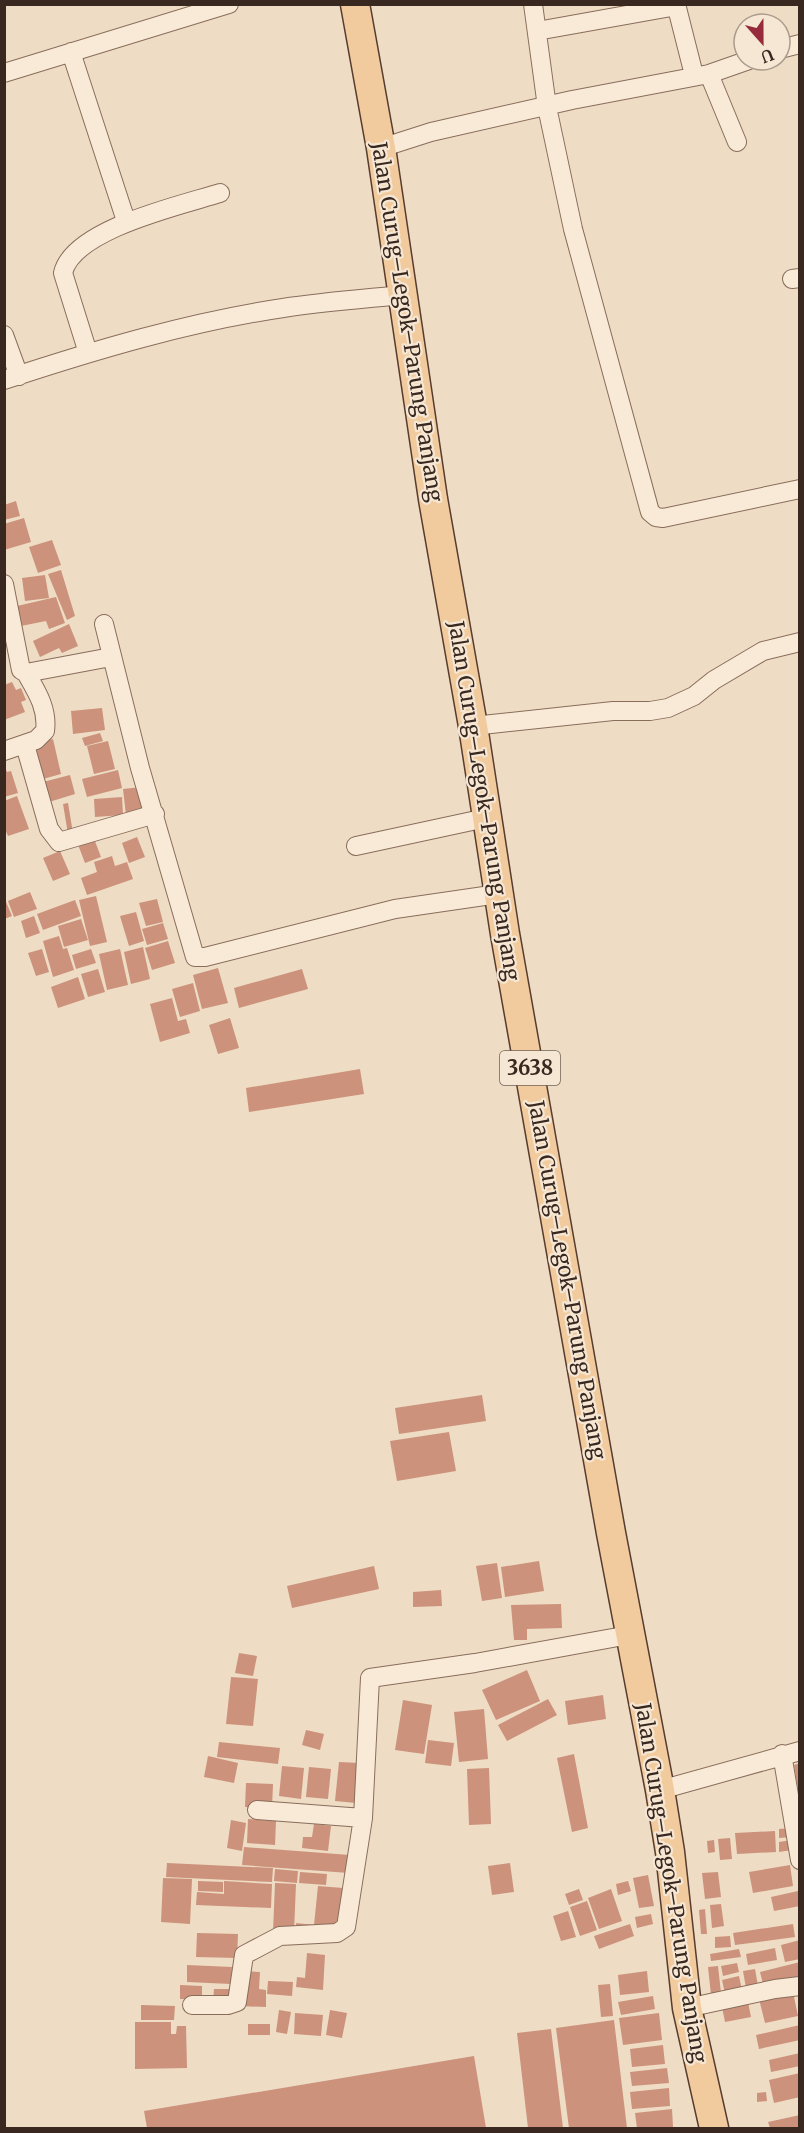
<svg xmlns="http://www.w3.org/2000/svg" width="804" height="2133" viewBox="0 0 804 2133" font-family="Merriweather,serif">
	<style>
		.building { fill: #cc927b }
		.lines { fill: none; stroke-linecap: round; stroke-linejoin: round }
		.minor-casing { stroke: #896d5b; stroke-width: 20 }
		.primary-casing { stroke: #573c2f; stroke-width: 31 }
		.minor { stroke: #f9ead8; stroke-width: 18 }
		.primary { stroke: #f1cb9d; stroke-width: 28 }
		.labels { text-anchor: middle; stroke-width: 4.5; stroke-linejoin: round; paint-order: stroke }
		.shield { fill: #f5e7d4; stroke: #716155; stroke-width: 1.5 }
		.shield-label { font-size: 20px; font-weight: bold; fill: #39281f }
		.street-label { font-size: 21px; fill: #39281f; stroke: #f5e7d4 }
	</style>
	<rect width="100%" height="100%" fill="#eedcc5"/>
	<path class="building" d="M 16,501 L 20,516 L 4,520 L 4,505 Z
		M 24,518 L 31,542 L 4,550 L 4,524 Z
		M 52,540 L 61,565 L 38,573 L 29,547 Z
		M 61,570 L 75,616 L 67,620 L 48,574 Z
		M 45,575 L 49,598 L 25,601 L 22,578 Z
		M 56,597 L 65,623 L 49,629 L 46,621 L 21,626 L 17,606 Z
		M 69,624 L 78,646 L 62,653 L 59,648 L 40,657 L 33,641 Z
		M 12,682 L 16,690 L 21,688 L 26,700 L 21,702 L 25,712 L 4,720 L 4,685 Z
		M 102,708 L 105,730 L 73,734 L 71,711 Z
		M 100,733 L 103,741 L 85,746 L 82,738 Z
		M 53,739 L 61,774 L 43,779 L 35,743 Z
		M 108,741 L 115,769 L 94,774 L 87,746 Z
		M 5,767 L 7,772 L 11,771 L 18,793 L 4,797 Z
		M 118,770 L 122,788 L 87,797 L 82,779 Z
		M 70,775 L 75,794 L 49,802 L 43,782 Z
		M 142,787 L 145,813 L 126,815 L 123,789 Z
		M 17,796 L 29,829 L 8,836 L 4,827 L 4,801 Z
		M 122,797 L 123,815 L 95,817 L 94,799 Z
		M 68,803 L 73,833 L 68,834 L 63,804 Z
		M 93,836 L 101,857 L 85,863 L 77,842 Z
		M 137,837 L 145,857 L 129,863 L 122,843 Z
		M 60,851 L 70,874 L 53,881 L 43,858 Z
		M 112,856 L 115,866 L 127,862 L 133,879 L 87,895 L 81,878 L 97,872 L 94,862 Z
		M 30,892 L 37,909 L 14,917 L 8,901 Z
		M 96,896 L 107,942 L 90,946 L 79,900 Z
		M 4,897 L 12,916 L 4,919 Z
		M 157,899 L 163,922 L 146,926 L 139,903 Z
		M 75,900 L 81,916 L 43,930 L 37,914 Z
		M 136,912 L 144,941 L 129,946 L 120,916 Z
		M 34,916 L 40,933 L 26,938 L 21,921 Z
		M 81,919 L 88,940 L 64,947 L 58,926 Z
		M 163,923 L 168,939 L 147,945 L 142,929 Z
		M 59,936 L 63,949 L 67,948 L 74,970 L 53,977 L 43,941 Z
		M 168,941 L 175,963 L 152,970 L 145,948 Z
		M 143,947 L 150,979 L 131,984 L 124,952 Z
		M 42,949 L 49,972 L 36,976 L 28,953 Z
		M 91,949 L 96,963 L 76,969 L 72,955 Z
		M 120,949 L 128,985 L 107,990 L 99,954 Z
		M 218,968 L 228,1003 L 202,1009 L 193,975 Z
		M 98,969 L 105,992 L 88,997 L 81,974 Z
		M 302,969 L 308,989 L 239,1008 L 234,988 Z
		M 78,977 L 85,999 L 58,1008 L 51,987 Z
		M 193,983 L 200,1011 L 180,1017 L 172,989 Z
		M 172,998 L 178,1021 L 186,1019 L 190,1033 L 160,1042 L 150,1004 Z
		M 230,1018 L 239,1048 L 218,1054 L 209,1025 Z
		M 360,1069 L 364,1094 L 249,1112 L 246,1088 Z
		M 482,1395 L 486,1421 L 399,1434 L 395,1408 Z
		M 449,1432 L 456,1471 L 397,1481 L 390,1441 Z
		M 539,1561 L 544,1591 L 505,1597 L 501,1567 Z
		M 497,1563 L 502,1598 L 482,1601 L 476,1566 Z
		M 374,1566 L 379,1589 L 292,1608 L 287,1586 Z
		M 441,1590 L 442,1606 L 413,1607 L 413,1592 Z
		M 561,1604 L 562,1628 L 527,1629 L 527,1640 L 514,1640 L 511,1605 Z
		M 239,1653 L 257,1656 L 253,1676 L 235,1673 Z
		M 527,1670 L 540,1701 L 496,1720 L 482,1690 Z
		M 231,1677 L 258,1679 L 253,1726 L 226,1724 Z
		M 603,1695 L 606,1719 L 568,1725 L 565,1701 Z
		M 548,1699 L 557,1715 L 507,1741 L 498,1725 Z
		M 403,1700 L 432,1705 L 424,1754 L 395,1750 Z
		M 484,1709 L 488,1759 L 459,1762 L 454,1712 Z
		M 306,1730 L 324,1734 L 320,1750 L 302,1745 Z
		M 428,1740 L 454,1743 L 451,1766 L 425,1763 Z
		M 219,1742 L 280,1748 L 278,1764 L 217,1757 Z
		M 574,1754 L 588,1828 L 572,1832 L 557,1758 Z
		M 208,1756 L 238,1763 L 234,1783 L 204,1777 Z
		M 339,1762 L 360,1763 L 356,1803 L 335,1801 Z
		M 800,1763 L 800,1790 L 798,1790 L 794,1765 Z
		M 282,1766 L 304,1768 L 301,1799 L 279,1796 Z
		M 309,1767 L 331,1769 L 328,1799 L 306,1797 Z
		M 489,1768 L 491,1824 L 469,1825 L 467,1769 Z
		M 246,1783 L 273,1784 L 272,1808 L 245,1807 Z
		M 248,1819 L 276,1821 L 275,1845 L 247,1843 Z
		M 231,1820 L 246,1823 L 242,1851 L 227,1848 Z
		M 314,1824 L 331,1826 L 328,1851 L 302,1848 L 303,1837 L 312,1837 Z
		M 791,1828 L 792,1837 L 779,1838 L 779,1829 Z
		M 775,1831 L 776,1852 L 737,1854 L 735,1833 Z
		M 730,1838 L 732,1859 L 720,1860 L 718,1839 Z
		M 714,1840 L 715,1852 L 708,1853 L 707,1841 Z
		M 791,1840 L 792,1850 L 779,1852 L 779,1842 Z
		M 244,1847 L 350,1855 L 349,1873 L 242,1865 Z
		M 167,1863 L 273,1868 L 272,1882 L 166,1877 Z
		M 510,1863 L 514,1892 L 492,1895 L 488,1866 Z
		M 790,1865 L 793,1886 L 753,1893 L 749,1872 Z
		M 275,1869 L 298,1871 L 297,1883 L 274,1881 Z
		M 300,1872 L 327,1874 L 326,1885 L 299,1883 Z
		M 718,1872 L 721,1897 L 705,1899 L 702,1873 Z
		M 648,1875 L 654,1906 L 639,1908 L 633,1878 Z
		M 163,1878 L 192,1879 L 190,1924 L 161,1922 Z
		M 198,1881 L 223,1882 L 223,1892 L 198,1891 Z
		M 224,1881 L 272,1884 L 271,1908 L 196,1905 L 197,1892 L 224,1894 Z
		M 628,1881 L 631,1891 L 618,1895 L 616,1884 Z
		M 275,1883 L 296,1884 L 294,1932 L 273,1932 Z
		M 318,1886 L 343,1888 L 339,1928 L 297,1930 L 296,1923 L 314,1925 Z
		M 579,1889 L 583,1900 L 569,1905 L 565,1894 Z
		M 611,1889 L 622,1921 L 599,1929 L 588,1898 Z
		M 798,1891 L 800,1906 L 774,1911 L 771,1897 Z
		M 587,1901 L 597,1930 L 580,1936 L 570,1907 Z
		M 721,1904 L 724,1926 L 712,1928 L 710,1905 Z
		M 705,1909 L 707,1934 L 701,1934 L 699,1910 Z
		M 568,1911 L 576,1937 L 561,1941 L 553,1916 Z
		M 651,1914 L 653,1924 L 637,1928 L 635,1917 Z
		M 630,1924 L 634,1936 L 599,1949 L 594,1936 Z
		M 793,1924 L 795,1937 L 735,1945 L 733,1933 Z
		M 197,1933 L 238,1934 L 237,1958 L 196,1957 Z
		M 730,1936 L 731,1947 L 715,1948 L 715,1937 Z
		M 800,1940 L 800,1959 L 785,1962 L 781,1945 Z
		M 775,1948 L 777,1960 L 748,1965 L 746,1954 Z
		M 739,1949 L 741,1957 L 711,1961 L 710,1954 Z
		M 307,1953 L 325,1955 L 323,1990 L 296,1987 L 297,1977 L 305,1978 Z
		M 800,1962 L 800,1976 L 763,1984 L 760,1972 Z
		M 737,1963 L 739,1972 L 723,1976 L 721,1966 Z
		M 187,1965 L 232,1967 L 231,1984 L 187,1982 Z
		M 718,1966 L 721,1993 L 711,1995 L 708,1967 Z
		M 755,1969 L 758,1986 L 746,1988 L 743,1971 Z
		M 243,1971 L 260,1972 L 259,1989 L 266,1990 L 266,2007 L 239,2006 Z
		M 647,1971 L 649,1992 L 620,1995 L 618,1975 Z
		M 739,1976 L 742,1990 L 725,1994 L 722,1980 Z
		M 268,1981 L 293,1982 L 292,1996 L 267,1994 Z
		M 610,1984 L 613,2016 L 601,2017 L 598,1985 Z
		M 180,1985 L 202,1986 L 202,2000 L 180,1999 Z
		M 214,1989 L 235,1989 L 234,2000 L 213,2000 Z
		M 793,1992 L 798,2016 L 765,2023 L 759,1999 Z
		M 653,1996 L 655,2009 L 621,2015 L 618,2002 Z
		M 748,2002 L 751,2017 L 725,2022 L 722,2007 Z
		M 141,2005 L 175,2006 L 174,2020 L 141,2020 Z
		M 279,2010 L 291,2012 L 287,2034 L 276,2032 Z
		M 330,2010 L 347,2013 L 342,2038 L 326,2035 Z
		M 295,2013 L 323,2015 L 321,2036 L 294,2034 Z
		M 659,2013 L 662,2040 L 623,2045 L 619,2018 Z
		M 614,2020 L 627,2128 L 569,2128 L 556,2028 Z
		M 135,2022 L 171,2022 L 171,2034 L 176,2034 L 177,2026 L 186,2026 L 187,2068 L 135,2069 Z
		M 248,2024 L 270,2024 L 270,2035 L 248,2035 Z
		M 800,2025 L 800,2040 L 759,2049 L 756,2035 Z
		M 551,2029 L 563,2128 L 528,2128 L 517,2033 Z
		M 663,2045 L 665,2064 L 632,2067 L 630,2049 Z
		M 800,2053 L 800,2066 L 771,2072 L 769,2060 Z
		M 474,2056 L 486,2128 L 147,2128 L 144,2111 Z
		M 667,2068 L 669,2083 L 632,2086 L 630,2072 Z
		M 800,2073 L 800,2097 L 774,2103 L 769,2080 Z
		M 669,2088 L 670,2106 L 632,2109 L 630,2092 Z
		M 766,2092 L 767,2101 L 757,2102 L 757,2093 Z
		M 672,2109 L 673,2127 L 637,2128 L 635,2113 Z
		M 800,2115 L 800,2128 L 770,2128 L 768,2122 Z"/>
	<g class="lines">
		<g class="minor-casing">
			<path id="minor" d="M 533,4 L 547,107 L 573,229 L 650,512 L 656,517 L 663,518 L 800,489
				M 676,4 L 694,75
				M 537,31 L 677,6
				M 780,49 L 800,44
				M 71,52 L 126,221
				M 4,73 L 229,4
				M 709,74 L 737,142
				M 381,148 L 431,132 L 572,100 L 709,74 L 749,60
				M 792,279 L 800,278
				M 4,335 L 19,376
				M 88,353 L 63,273 C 73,229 182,205 220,193
				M 4,380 C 95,350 189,322 283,308 C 322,302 362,299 402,295
				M 4,584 L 21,670 L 26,673 L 111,657
				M 104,624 L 140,768 L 195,957 L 205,957 L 395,909 L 498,894
				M 473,726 L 613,711 L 650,711 L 668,708 L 694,696 L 714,680 L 763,651 L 800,642
				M 25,745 L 49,829 L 59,842 L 155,814
				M 4,751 L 36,740 L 45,731 C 48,709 37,692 26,673
				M 356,846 L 486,818
				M 782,1754 L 800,1860
				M 660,1790 L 800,1751
				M 257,1810 L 363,1818
				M 192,2005 L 228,2005 L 237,2002 L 244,1955 L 280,1936 L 337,1933 L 346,1927 L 363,1818 L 370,1678 L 475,1663 L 629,1635
				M 687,2008 L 775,1989 L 800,1986"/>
		</g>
		<g class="primary-casing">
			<path id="primary" d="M 355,4 L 381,148 L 433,499 L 473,726 L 505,934 L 611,1533 L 660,1790 L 670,1852 L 687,2008 L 714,2128"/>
		</g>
		<use href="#minor" class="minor"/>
		<use href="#primary" class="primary"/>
	</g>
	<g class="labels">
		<rect class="shield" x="500" y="1051" width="60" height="34" rx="4.5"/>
		<g class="shield-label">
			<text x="530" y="1075">3638</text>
		</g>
		<g class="street-label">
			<text transform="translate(407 322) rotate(81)" y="7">Jalan Curug–Legok–Parung Panjang</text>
			<text transform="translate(484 801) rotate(81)" y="7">Jalan Curug–Legok–Parung Panjang</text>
			<text transform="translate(567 1280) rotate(80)" y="7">Jalan Curug–Legok–Parung Panjang</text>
			<text transform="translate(671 1883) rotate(81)" y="7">Jalan Curug–Legok–Parung Panjang</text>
		</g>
	</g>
	<rect width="804" height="2133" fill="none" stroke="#39281f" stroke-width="12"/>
	<g transform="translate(762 42) rotate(159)"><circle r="28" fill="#f5e7d4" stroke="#aa9b8c" stroke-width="1.5"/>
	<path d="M0-4.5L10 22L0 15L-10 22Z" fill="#972b3b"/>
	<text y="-9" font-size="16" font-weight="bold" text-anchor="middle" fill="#39281f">U</text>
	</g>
</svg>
